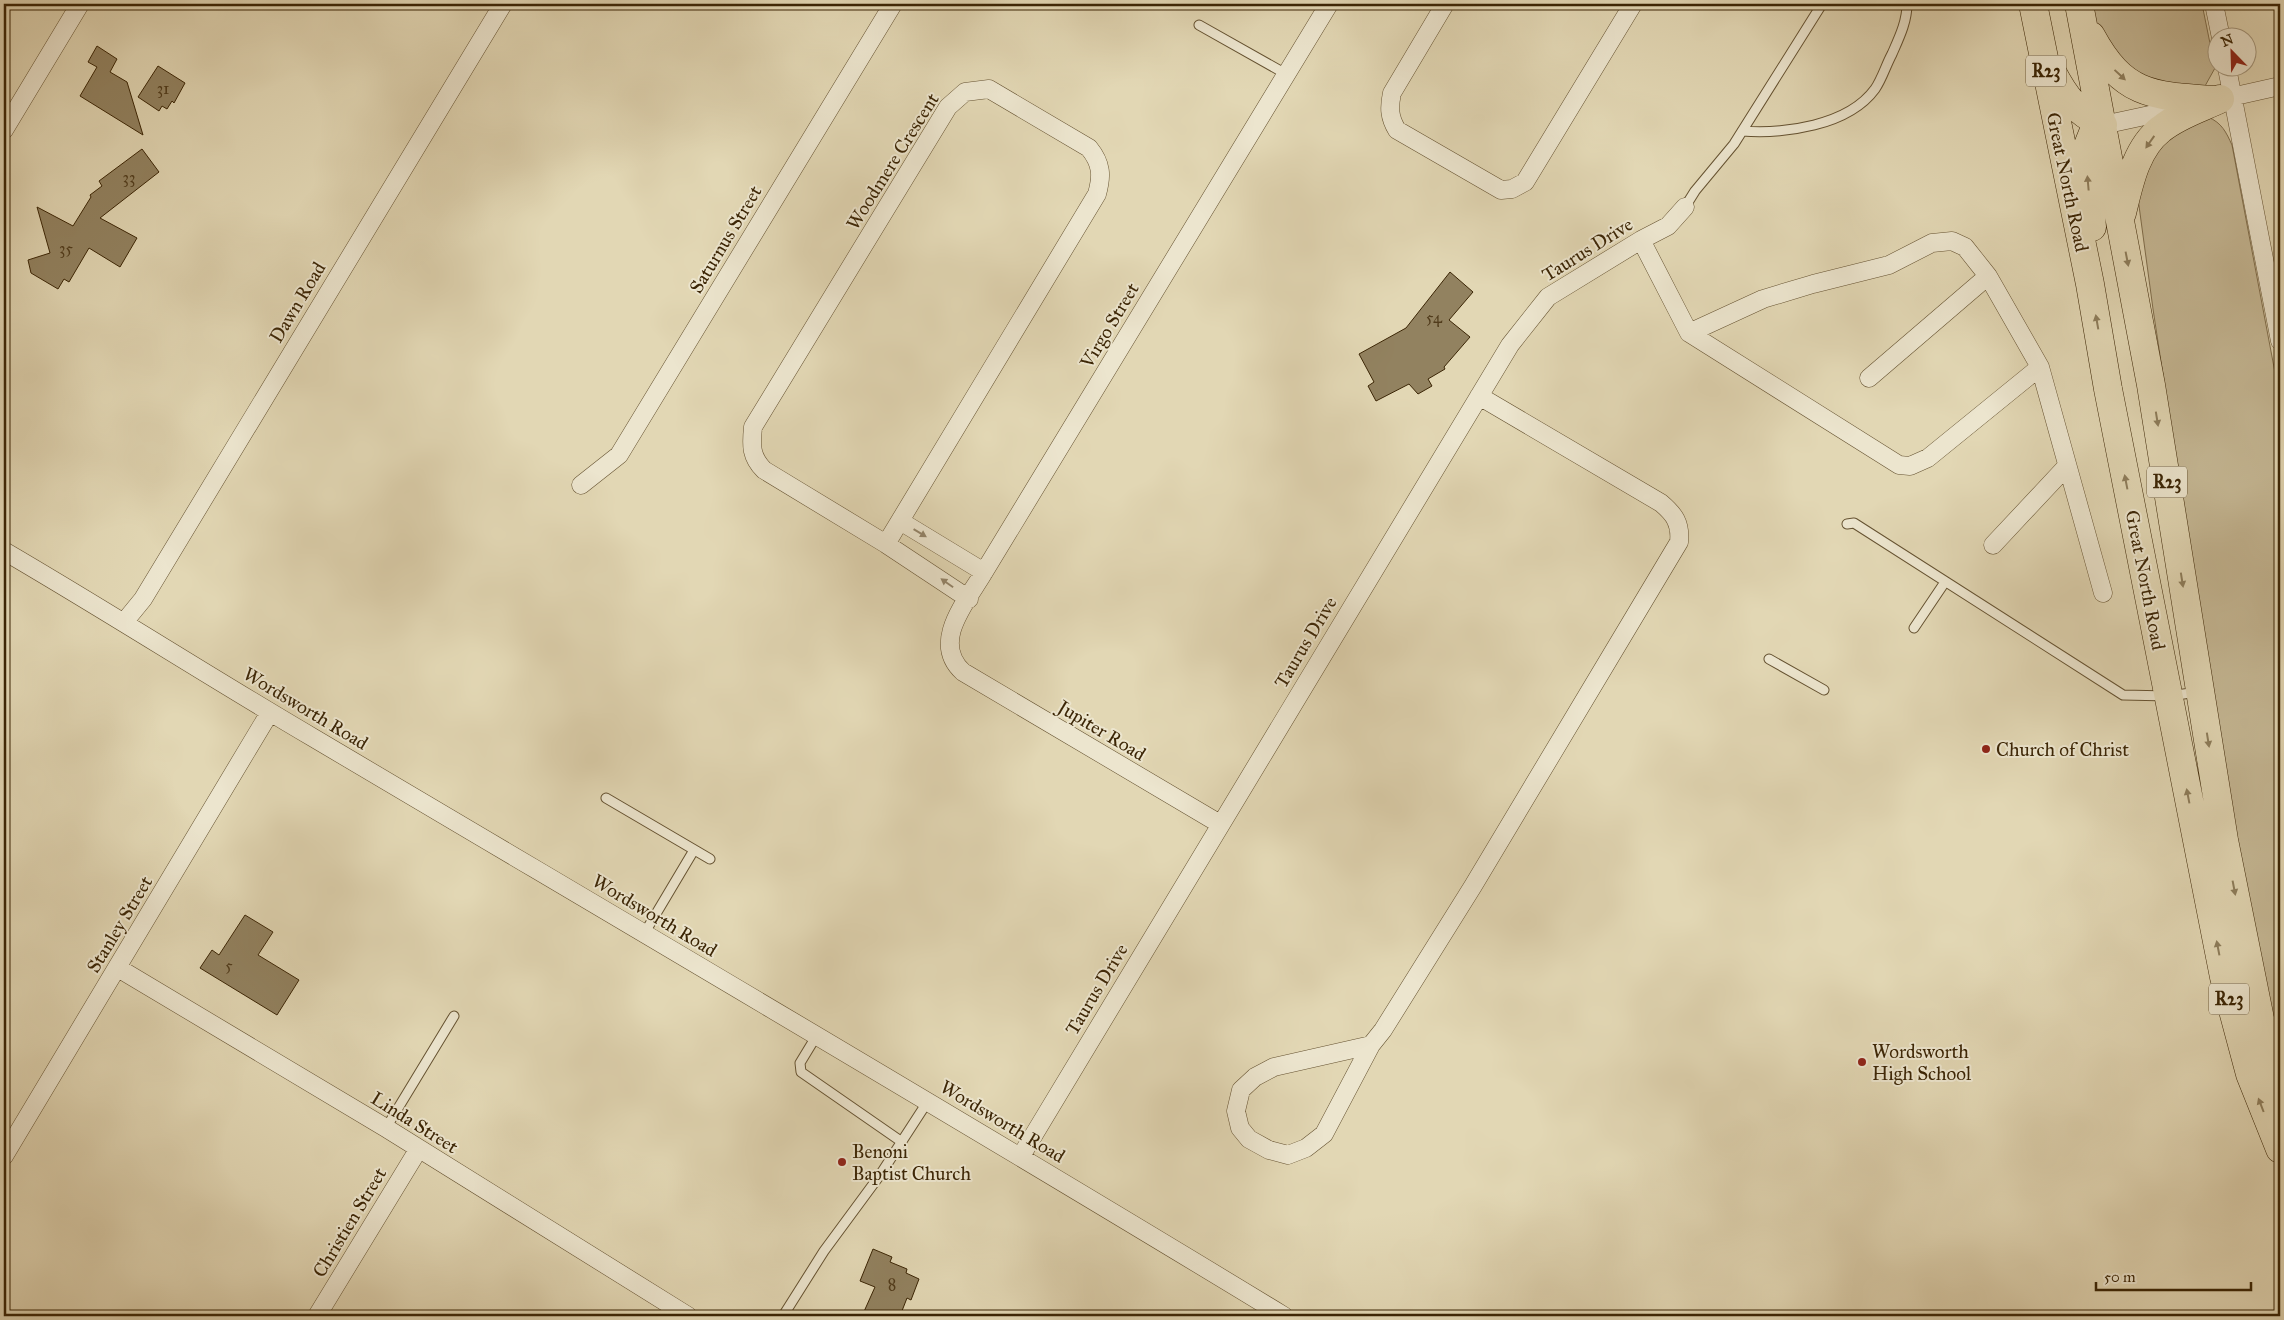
<svg xmlns="http://www.w3.org/2000/svg" width="2284" height="1320" viewBox="0 0 2284 1320" font-family="'IM FELL Great Primer',serif">
	<style>
		.green { fill: #c6b996; stroke: #806f4e }
		.building { fill: #928260; stroke: #3b2505 }
		.lines { fill: none; stroke-linecap: round; stroke-linejoin: round }
		.service-casing { stroke: #655231; stroke-width: 11 }
		.minor-casing { stroke: #655231; stroke-width: 19 }
		.primary-casing { stroke: #3b2505; stroke-width: 29 }
		.service { stroke: #ece5ce; stroke-width: 9 }
		.minor { stroke: #ece5ce; stroke-width: 18 }
		.primary { stroke: #e2d7b4; stroke-width: 28 }
		.oneway { fill: #8e7e5c }
		.oneway2 { fill: #94856a }
		.poi-dot { fill: #8f2418; stroke: #ece5ce; stroke-width: 2 }
		.labels { text-anchor: middle; stroke-width: 4; stroke-linejoin: round; paint-order: stroke }
		.number-label { font-size: 16px; fill: #513c1c }
		.shield { fill: #ece5ce; stroke: #705f41; stroke-width: 1 }
		.shield-label { font-size: 18px; font-weight: bold; fill: #3b2505 }
		.street-label { font-size: 19px; fill: #3b2505; stroke: #ece5ce }
		.poi-label { font-size: 19px; fill: #3b2505; stroke: #ece5ce; text-anchor: start }
	</style>
	<rect width="100%" height="100%" fill="#e2d7b4"/>
	<filter id="stains"><feTurbulence type="fractalNoise" baseFrequency=".004" numOctaves="4"/><feColorMatrix values="0 0 0 0 .2 0 0 0 0 .09 0 0 0 0 .02 0 0 0 .5 -.17"/></filter>
	<radialGradient id="worn" r=".72"><stop offset=".6" stop-color="#630" stop-opacity="0"/><stop offset="1" stop-color="#630" stop-opacity=".3"/></radialGradient>
	<path class="green" d="M 2089,4 L 2202,4 L 2215,68 L 2205,86 L 2180,96 L 2102,53 Z
		M 2208,117 C 2222,123 2226,132 2232,145 L 2280,399 L 2280,1053 L 2228,803 L 2153,309 L 2137,191 L 2154,146 Z"/>
	<path class="building" d="M 97,46 L 117,59 L 110,72 L 127,82 L 143,135 L 80,96 L 97,67 L 88,62 Z
		M 158,66 L 185,83 L 174,103 L 172,101 L 167,109 L 162,106 L 159,111 L 138,97 Z
		M 142,149 L 159,172 L 100,218 L 137,238 L 120,267 L 89,248 L 69,282 L 64,279 L 58,289 L 31,273 L 28,260 L 50,253 L 37,207 L 73,226 L 91,197 L 90,195 L 102,186 L 99,181 Z
		M 1450,272 L 1473,292 L 1449,320 L 1470,337 L 1444,367 L 1445,369 L 1428,379 L 1432,386 L 1418,394 L 1409,384 L 1376,401 L 1368,386 L 1374,382 L 1359,354 L 1406,328 Z
		M 245,915 L 273,932 L 258,955 L 299,980 L 277,1015 L 200,968 L 212,950 L 219,955 Z
		M 873,1249 L 892,1257 L 890,1262 L 907,1269 L 906,1273 L 919,1279 L 911,1300 L 907,1298 L 900,1316 L 862,1316 L 875,1287 L 860,1281 Z"/>
	<g class="lines">
		<g class="service-casing">
			<path id="service" d="M 1199,25 L 1286,74
				M 1742,131 C 1784,134 1848,126 1875,89 C 1882,79 1886,65 1892,54 C 1899,38 1907,22 1907,4
				M 1685,207 L 1695,191 L 1734,144 L 1822,4
				M 1847,524 L 1854,523 L 2123,695 L 2169,696 L 2198,692
				M 1914,628 L 1945,582
				M 1769,659 L 1824,690
				M 606,798 L 710,859
				M 644,934 L 694,850
				M 817,1035 L 800,1063 L 801,1072 L 902,1142
				M 386,1128 L 454,1016
				M 783,1316 L 824,1251 L 880,1175 L 928,1101"/>
		</g>
		<g class="minor-casing">
			<path id="minor" d="M 1445,4 L 1392,93 C 1389,107 1389,117 1397,130 L 1501,190 L 1512,189 L 1525,182 L 1633,4
				M 2214,4 L 2221,38
				M 2227,68 L 2280,341
				M 2222,99 L 2280,86
				M 2103,125 L 2182,108
				M 4,130 L 80,4
				M 1641,240 L 1689,333 L 1899,465 L 1910,466 L 1928,458 L 2040,367
				M 1689,333 L 1763,299 L 1813,284 L 1889,265 L 1932,243 L 1952,241 L 1965,247 L 1988,276 L 2040,367 L 2103,593
				M 1869,378 L 1988,276
				M 581,485 L 619,455 L 893,4
				M 900,521 L 984,572
				M 886,544 L 1097,194 C 1102,176 1102,164 1089,148 L 989,89 L 965,92 L 948,107 L 753,427 C 751,446 751,457 764,470 L 886,544 L 969,599
				M 1993,545 L 2066,467
				M 4,551 C 107,611 208,676 312,737 C 636,929 962,1120 1284,1316
				M 125,621 L 143,599 L 503,4
				M 1220,824 L 963,672 C 930,642 967,601 984,572 L 1329,4
				M 118,968 L 386,1128 L 688,1316
				M 1371,1045 L 1274,1067 L 1255,1077 L 1241,1090 L 1236,1111 L 1240,1128 L 1249,1139 L 1269,1150 L 1288,1155 L 1306,1148 L 1324,1134 L 1371,1045 L 1383,1030 L 1473,886 L 1679,542 C 1681,523 1674,514 1661,503 L 1479,396
				M 4,1156 L 270,712
				M 1021,1156 L 1510,345 L 1548,297 L 1641,240 L 1668,226 L 1685,207
				M 317,1316 L 418,1150"/>
		</g>
		<g class="primary-casing">
			<path id="primary" d="M 2033,4 L 2090,284 L 2108,389 L 2224,977 L 2250,1074 L 2280,1149
				M 2079,4 L 2151,385 L 2224,840 L 2260,1019 L 2280,1085
				M 2091,36 C 2123,95 2151,96 2214,100
				M 2052,72 C 2066,99 2076,111 2103,125
				M 2122,213 C 2129,184 2136,148 2161,129 C 2178,115 2201,108 2220,99
				M 2092,227 L 2085,153 L 2093,133 L 2103,125"/>
		</g>
		<use href="#service" class="service"/>
		<use href="#minor" class="minor"/>
		<use href="#primary" class="primary"/>
	</g>
	<defs><path id="oneway-solid" d="M-6-.8H1V-3.2L6.5 0L1 3.2V.8H-6Z" transform="scale(1.25)"/></defs>
	<g class="oneway">
		<use href="#oneway-solid" transform="translate(2120 75) rotate(43)"/>
		<use href="#oneway-solid" transform="translate(2150 142) rotate(125)"/>
		<use href="#oneway-solid" transform="translate(2088 183) rotate(-95)"/>
		<use href="#oneway-solid" transform="translate(2127 259) rotate(79)"/>
		<use href="#oneway-solid" transform="translate(2097 322) rotate(-100)"/>
		<use href="#oneway-solid" transform="translate(2157 419) rotate(81)"/>
		<use href="#oneway-solid" transform="translate(2126 482) rotate(-101)"/>
		<use href="#oneway-solid" transform="translate(2182 580) rotate(81)"/>
		<use href="#oneway-solid" transform="translate(2208 740) rotate(81)"/>
		<use href="#oneway-solid" transform="translate(2188 796) rotate(-101)"/>
		<use href="#oneway-solid" transform="translate(2234 888) rotate(79)"/>
		<use href="#oneway-solid" transform="translate(2218 948) rotate(-101)"/>
		<use href="#oneway-solid" transform="translate(2261 1105) rotate(-111)"/>
	</g>
	<g class="oneway2">
		<use href="#oneway-solid" transform="translate(920 533) rotate(31)"/>
		<use href="#oneway-solid" transform="translate(947 583) rotate(-145)"/>
	</g>
	<g class="poi-dot">
		<circle cx="1986" cy="749" r="5"/>
		<circle cx="1862" cy="1062" r="5"/>
		<circle cx="842" cy="1162" r="5"/>
	</g>
	<g class="labels">
		<g class="number-label">
			<text x="163" y="94">31</text>
			<text x="129" y="183">33</text>
			<text x="66" y="254">35</text>
			<text x="1434" y="323">54</text>
			<text x="229" y="971">5</text>
			<text x="892" y="1290">8</text>
		</g>
		<g class="shield">
			<rect x="2026" y="55.5" width="40" height="31" rx="4"/>
			<rect x="2147" y="466.5" width="40" height="31" rx="4"/>
			<rect x="2209" y="983.5" width="40" height="31" rx="4"/>
		</g>
		<g class="shield-label">
			<text x="2046" y="77">R23</text>
			<text x="2167" y="488">R23</text>
			<text x="2229" y="1005">R23</text>
		</g>
		<g class="street-label">
			<text transform="translate(892 161) rotate(-58)" y="7">Woodmere Crescent</text>
			<text transform="translate(2068 182) rotate(78)" y="7">Great North Road</text>
			<text transform="translate(725 239) rotate(-59)" y="7">Saturnus Street</text>
			<text transform="translate(1587 249) rotate(-32)" y="7">Taurus Drive</text>
			<text transform="translate(297 302) rotate(-59)" y="7">Dawn Road</text>
			<text transform="translate(1109 325) rotate(-59)" y="7">Virgo Street</text>
			<text transform="translate(2146 580) rotate(79)" y="7">Great North Road</text>
			<text transform="translate(1305 642) rotate(-59)" y="7">Taurus Drive</text>
			<text transform="translate(306 708) rotate(31)" y="7">Wordsworth Road</text>
			<text transform="translate(1102 730) rotate(31)" y="7">Jupiter Road</text>
			<text transform="translate(655 915) rotate(31)" y="7">Wordsworth Road</text>
			<text transform="translate(119 924) rotate(-59)" y="7">Stanley Street</text>
			<text transform="translate(1096 989) rotate(-59)" y="7">Taurus Drive</text>
			<text transform="translate(1003 1121) rotate(31)" y="7">Wordsworth Road</text>
			<text transform="translate(415 1122) rotate(32)" y="7">Linda Street</text>
			<text transform="translate(349 1222) rotate(-59)" y="7">Christien Street</text>
		</g>
		<g class="poi-label">
			<text x="1996" y="756">Church of Christ</text>
			<text x="1872" y="1058">Wordsworth<tspan x="1872" dy="22">High School</tspan></text>
			<text x="852" y="1158">Benoni<tspan x="852" dy="22">Baptist Church</tspan></text>
		</g>
	</g>
	<rect width="2284" height="1320" fill="none" stroke="#e2d7b4" stroke-width="20"/>
	<rect x="5" y="5" width="2274" height="1310" fill="none" stroke="#3b2505" stroke-width="2.5"/>
	<rect x="10" y="10" width="2264" height="1300" fill="none" stroke="#3b2505"/>
	<g transform="translate(2232 52) rotate(337)"><circle r="24" fill="#ece5ce" stroke="#a5987e"/>
	<path d="M0-4L9 19L0 12L-9 19Z" fill="#8f2418"/>
	<text y="-8" font-size="14" font-weight="bold" text-anchor="middle" fill="#3b2505">N</text>
	</g>
	<path d="M2096 1282v8h155v-8" fill="none" stroke="#3b2505" stroke-width="2.5"/>
	<text x="2104" y="1282" font-size="15" fill="#3b2505" stroke="#ece5ce" stroke-width="4" paint-order="stroke">50 m</text>
	<rect width="100%" height="100%" filter="url(#stains)"/>
	<rect width="100%" height="100%" fill="url(#worn)"/>
</svg>
